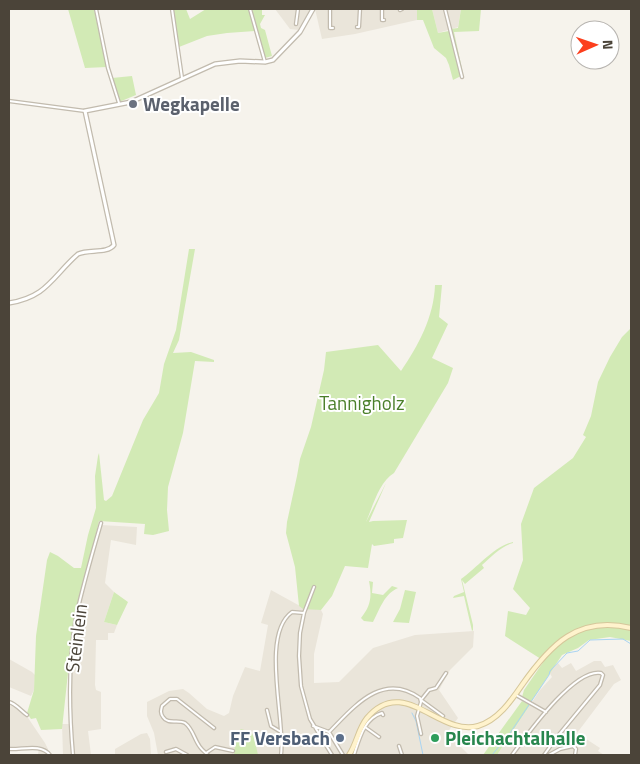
<svg xmlns="http://www.w3.org/2000/svg" width="640" height="764" viewBox="0 0 640 764" font-family="'Titillium Web',sans-serif">
	<style>
		.residential { fill: #eae5da }
		.green { fill: #d2eab5 }
		.lines { fill: none; stroke-linecap: round; stroke-linejoin: round }
		.stream { stroke: #a9d4f2; stroke-width: 1 }
		.minor-casing { stroke: #c2bbae; stroke-width: 4.5 }
		.tertiary-casing { stroke: #c2bbae; stroke-width: 5.5 }
		.secondary-casing { stroke: #d6c79b; stroke-width: 6 }
		.minor { stroke: #fff; stroke-width: 2 }
		.tertiary { stroke: #fff; stroke-width: 3 }
		.secondary { stroke: #fff3cd; stroke-width: 4 }
		.worship-dot { fill: #6b7280; stroke: #fff; stroke-width: 2 }
		.service-dot { fill: #5c6f8a; stroke: #fff; stroke-width: 2 }
		.leisure-dot { fill: #2e9e5b; stroke: #fff; stroke-width: 2 }
		.labels { text-anchor: middle; stroke-width: 4; stroke-linejoin: round; paint-order: stroke }
		.worship-label { font-size: 19px; font-weight: bold; fill: #5b616d; stroke: #fff; text-anchor: start }
		.park-label { font-size: 19px; fill: #4a7f2a; stroke: #fff }
		.street-label { font-size: 19px; fill: #4b4439; stroke: #fff }
		.service-label { font-size: 19px; font-weight: bold; fill: #4e5e75; stroke: #fff; text-anchor: end }
		.leisure-label { font-size: 19px; font-weight: bold; fill: #27864d; stroke: #fff; text-anchor: start }
	</style>
	<rect width="100%" height="100%" fill="#f6f3ec"/>
	<path class="residential" d="M 275,9 L 310,9 L 299,30 L 290,29 Z
		M 315,9 L 417,9 L 417,20 L 355,34 L 322,39 Z
		M 432,9 L 461,9 L 458,27 L 438,33 Z
		M 101,525 L 137,527 L 136,545 L 111,540 L 105,583 L 114,592 L 104,622 L 117,625 L 114,633 L 108,633 L 108,640 L 96,640 L 95,685 L 96,690 L 101,692 L 101,729 L 88,731 L 91,755 L 63,755 L 62,724 L 72,724 L 70,710 L 74,637 L 78,615 Z
		M 271,590 L 300,606 L 321,610 L 323,614 L 314,654 L 314,683 L 339,682 L 373,648 L 415,635 L 474,631 L 473,647 L 450,670 L 439,690 L 458,718 L 447,733 L 469,755 L 158,755 L 154,733 L 147,716 L 147,702 L 169,691 L 183,689 L 189,693 L 207,709 L 224,716 L 229,713 L 233,696 L 245,667 L 260,671 L 268,625 L 261,623 Z
		M 9,659 L 32,672 L 35,675 L 34,690 L 31,696 L 9,687 Z
		M 594,661 L 601,661 L 605,667 L 613,665 L 621,680 L 614,684 L 577,733 L 600,748 L 598,751 L 604,755 L 497,755 L 540,690 L 552,677 L 549,672 L 558,663 L 562,668 L 571,663 L 576,671 Z
		M 9,704 L 22,709 L 45,743 L 48,749 L 47,755 L 38,755 L 39,746 L 9,747 Z
		M 147,733 L 150,739 L 151,755 L 115,755 L 115,749 L 141,734 Z"/>
	<path class="green" d="M 68,9 L 94,9 L 107,67 L 85,68 Z
		M 173,9 L 186,9 L 190,19 L 206,9 L 262,9 L 262,15 L 265,15 L 260,24 L 261,28 L 265,30 L 272,56 L 265,58 L 255,21 L 253,21 L 255,31 L 227,33 L 207,36 L 179,47 Z
		M 417,9 L 432,9 L 438,33 L 449,31 L 461,76 L 453,80 L 449,65 L 446,58 L 434,48 L 423,20 L 417,20 Z
		M 461,9 L 481,9 L 479,31 L 454,32 L 464,78 L 450,29 L 458,28 Z
		M 132,76 L 136,95 L 119,102 L 112,78 Z
		M 189,249 L 195,249 L 179,340 L 173,353 L 191,352 L 214,360 L 214,362 L 195,361 L 183,433 L 168,487 L 167,510 L 169,531 L 153,535 L 144,534 L 145,524 L 99,521 L 72,635 L 62,729 L 41,730 L 36,718 L 31,719 L 27,713 L 34,690 L 36,636 L 47,560 L 50,552 L 58,556 L 74,568 L 81,568 L 88,535 L 96,508 L 95,476 L 98,456 L 99,453 L 104,500 L 106,501 L 112,496 L 143,420 L 159,393 L 164,364 L 176,330 Z
		M 435,285 L 442,285 L 439,317 L 448,324 L 432,358 L 453,368 L 448,383 L 394,473 C 379,482 373,506 366,522 L 386,483 L 369,522 L 373,521 L 407,520 L 403,538 L 394,539 L 394,543 L 374,546 L 372,544 L 368,568 L 345,566 L 332,596 L 321,610 L 303,609 L 299,606 L 295,567 L 286,533 L 287,522 L 297,476 L 300,459 L 311,427 L 324,370 L 326,352 L 378,345 L 401,371 C 418,346 434,317 435,285 Z
		M 631,328 L 631,641 L 610,637 L 589,640 L 578,648 L 562,655 L 531,702 L 522,697 L 524,690 L 544,661 L 505,636 L 508,611 L 526,615 L 530,608 L 513,589 L 523,560 L 521,524 L 534,488 L 573,458 L 586,437 L 583,435 L 591,416 L 598,382 L 610,357 L 622,337 Z
		M 513,542 L 513,543 C 501,546 491,557 482,565 L 484,568 L 465,584 L 462,580 L 473,625 L 473,630 L 472,631 L 464,596 L 453,598 L 454,596 L 464,592 L 461,579 C 477,568 494,546 513,542 Z
		M 369,581 L 373,582 L 372,593 L 383,595 L 392,586 L 398,588 C 384,594 380,609 373,622 L 364,621 L 361,618 C 371,606 372,596 369,581 Z
		M 405,590 L 416,592 L 409,623 L 393,622 L 400,609 Z
		M 114,592 L 128,602 L 117,625 L 104,622 Z
		M 522,701 L 530,705 L 497,755 L 483,755 Z
		M 241,729 L 251,732 L 254,737 L 258,755 L 234,755 L 236,734 Z"/>
	<g class="lines">
		<path class="stream" d="M 412,713 L 416,721 L 423,755
			M 492,755 L 510,733 L 549,675 L 550,671 L 567,653 L 578,651 L 590,640 L 623,639 L 631,644"/>
		<g class="minor-casing">
			<path id="minor" d="M 96,9 L 108,68 L 119,103
				M 172,9 L 182,78
				M 250,9 L 265,62
				M 330,9 L 330,28 L 333,28
				M 382,9 L 382,20 L 384,20
				M 445,9 L 462,77
				M 400,10 L 402,9
				M 296,24 L 298,9
				M 357,27 L 359,27 L 360,9
				M 9,101 L 85,111
				M 314,587 L 304,613 L 300,633 L 299,656 L 301,686 L 310,719 L 332,755
				M 516,695 L 546,712
				M 9,702 C 16,704 20,710 27,715
				M 267,710 L 271,726 L 281,732
				M 443,716 L 421,700 L 429,690 L 436,688 L 446,673
				M 313,726 L 329,732 L 343,755
				M 365,727 L 379,737
				M 329,732 C 354,707 382,671 420,698 L 421,702 L 417,716 L 421,734
				M 399,746 L 402,755
				M 9,749 C 22,750 41,743 50,755
				M 166,752 L 176,749 L 187,755
				M 206,753 L 215,747 L 233,751
				M 73,755 C 69,710 68,662 76,617 C 83,585 92,554 101,523
				M 208,755 C 205,752 202,750 200,747 C 194,739 193,729 185,723 C 178,719 168,725 163,717 C 160,713 161,710 162,706 L 170,699 L 177,699 L 214,728
				M 281,755 C 286,721 260,635 292,612 L 304,613
				M 354,755 C 359,740 364,718 382,713 L 383,715
				M 512,755 C 527,735 574,668 601,673 L 603,675 L 600,685 L 557,737 L 544,755
				M 549,755 L 560,749 L 573,746 L 576,749 L 575,755"/>
		</g>
		<g class="tertiary-casing">
			<path id="tertiary" d="M 9,303 C 47,297 52,277 78,254 C 89,249 107,254 114,245 L 85,111 L 131,102 L 215,64 L 240,61 L 265,62 L 273,60 L 300,32 L 313,9"/>
		</g>
		<g class="secondary-casing">
			<path id="secondary" d="M 349,755 C 357,743 358,729 367,718 C 404,674 439,737 478,726 C 498,720 511,701 522,685 C 550,645 578,615 631,628"/>
		</g>
		<use href="#minor" class="minor"/>
		<use href="#tertiary" class="tertiary"/>
		<use href="#secondary" class="secondary"/>
	</g>
	<circle class="worship-dot" cx="133" cy="104" r="5"/>
	<circle class="service-dot" cx="340" cy="738" r="5"/>
	<circle class="leisure-dot" cx="435" cy="738" r="5"/>
	<g class="labels">
		<g class="worship-label">
			<text x="143" y="111">Wegkapelle</text>
		</g>
		<g class="park-label">
			<text x="362" y="410">Tannigholz</text>
		</g>
		<g class="street-label">
			<text transform="translate(76 638) rotate(-83)" y="7">Steinlein</text>
		</g>
		<g class="service-label">
			<text x="330" y="745">FF Versbach</text>
		</g>
		<g class="leisure-label">
			<text x="445" y="745">Pleichachtalhalle</text>
		</g>
	</g>
	<rect width="640" height="764" fill="none" stroke="#4b4439" stroke-width="20"/>
	<g transform="translate(595 45) rotate(88)"><circle r="24" fill="#ffffff" stroke="#b7b4b0"/>
	<path d="M0-4L9 19L0 12L-9 19Z" fill="#fc3f1d"/>
	<text y="-8" font-size="14" font-weight="bold" text-anchor="middle" fill="#4b4439">N</text>
	</g>
</svg>
